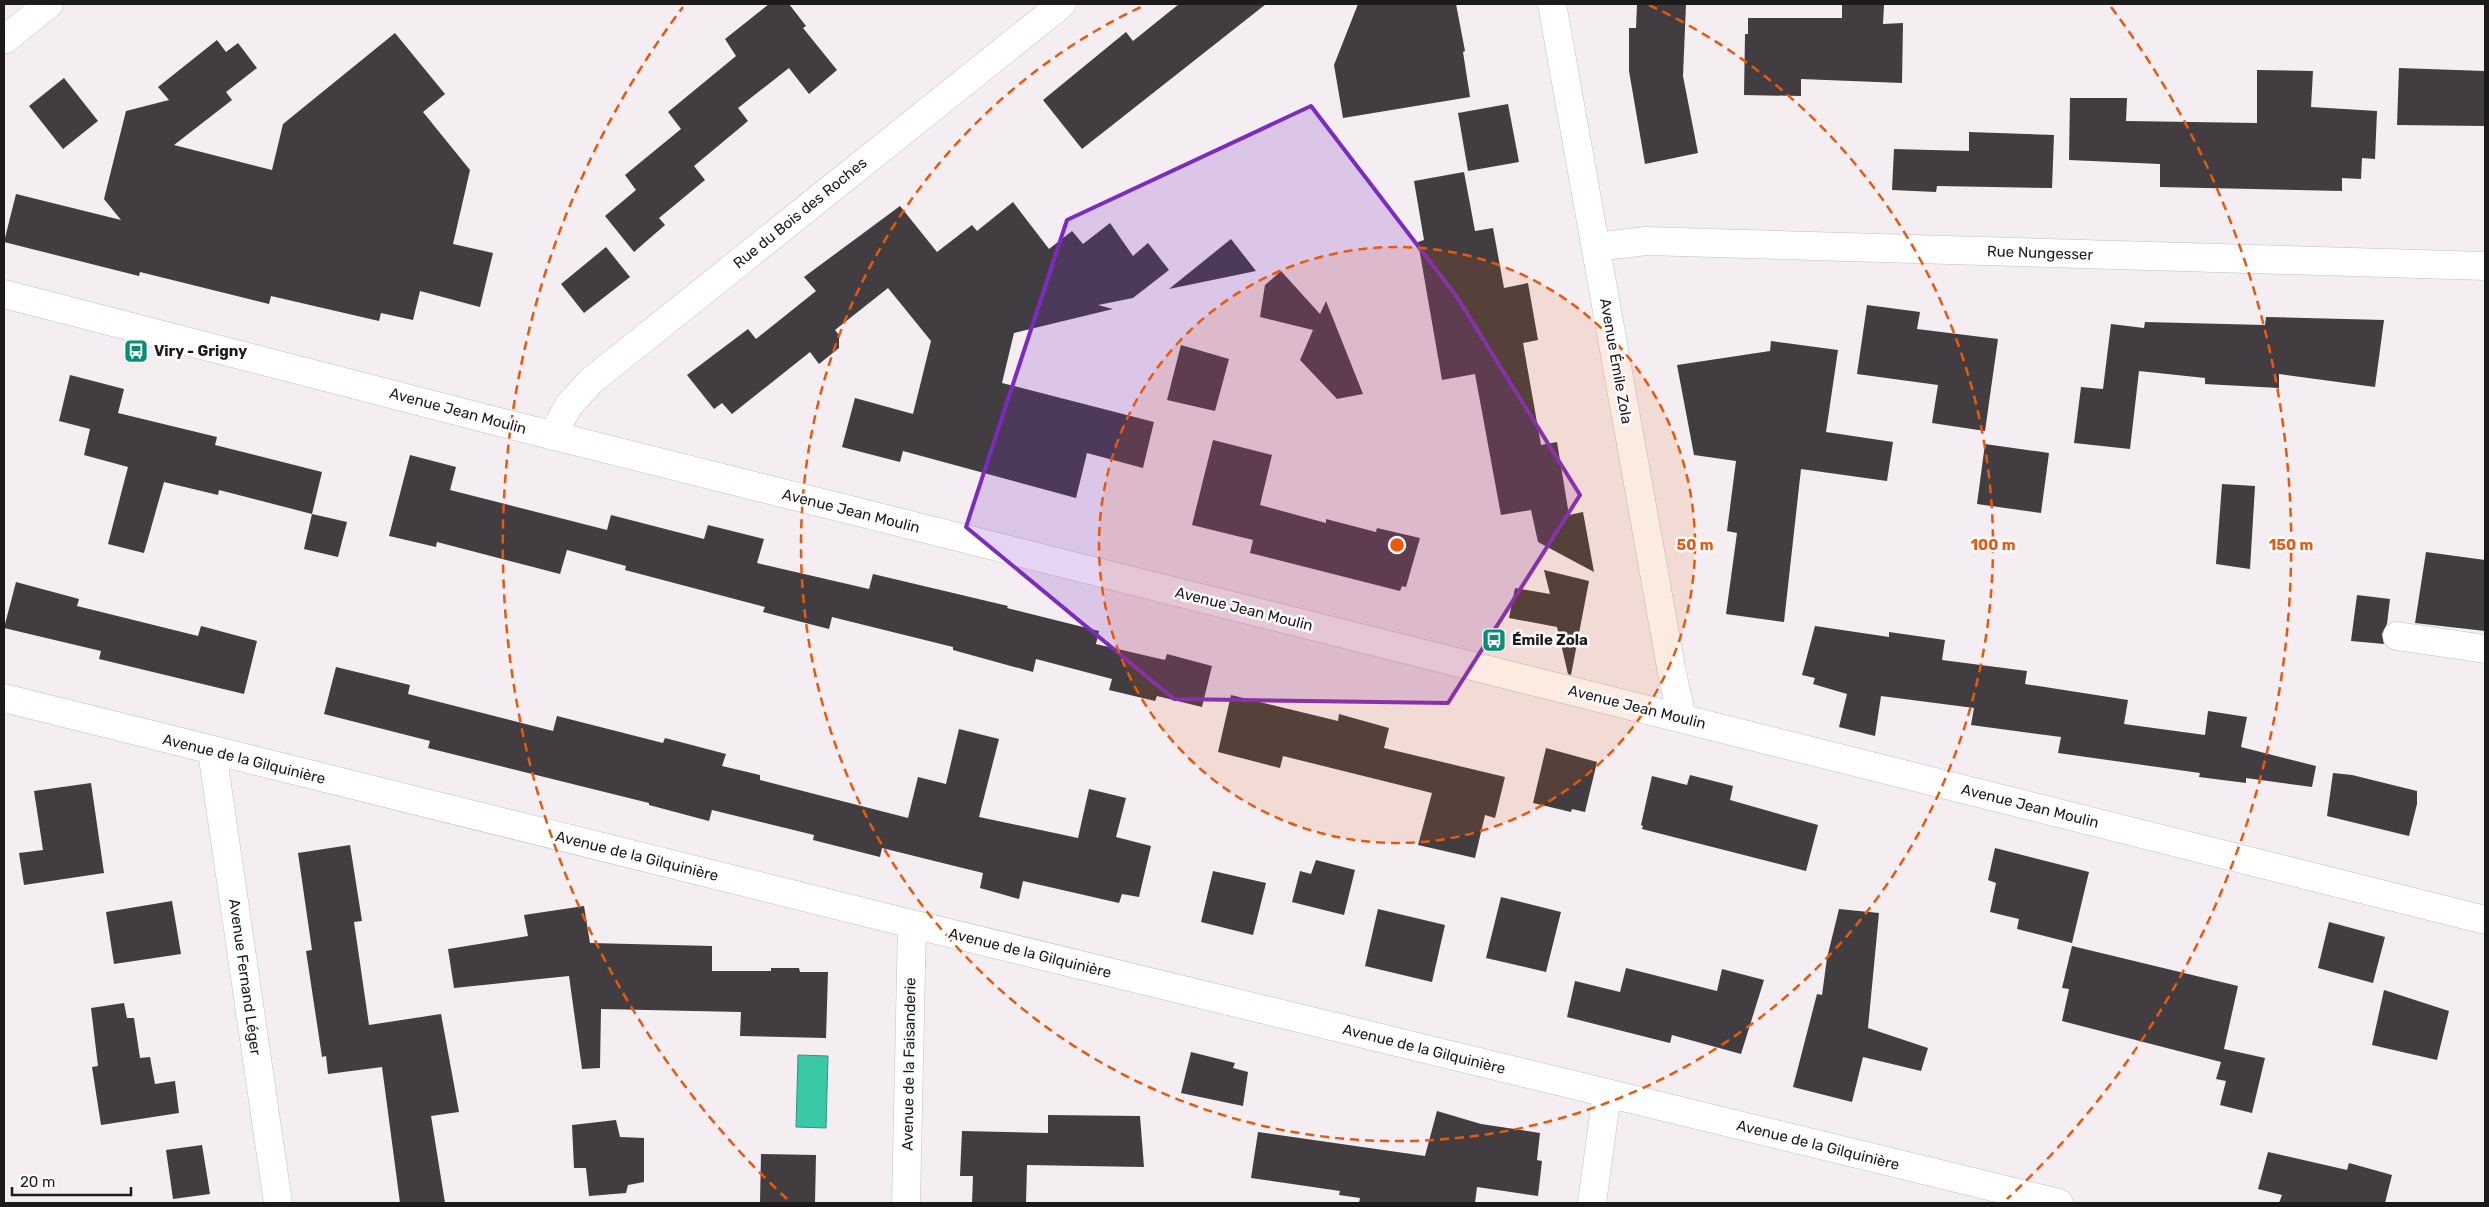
<svg xmlns="http://www.w3.org/2000/svg" width="2489" height="1207" viewBox="0 0 2489 1207" font-family="Rubik,sans-serif">
	<style>
		.water { fill: #39c9a7; stroke: #31947d }
		.building { fill: #423d41 }
		.lines { fill: none; stroke-linecap: round; stroke-linejoin: round }
		.minor-casing { stroke: #c4bec2; stroke-width: 29 }
		.minor { stroke: #fff; stroke-width: 28 }
		.marked { fill: #7b2cbf; fill-opacity: 0.2; stroke: #7b2cbf; stroke-width: 4; stroke-linejoin: round }
		.ring { fill: none; stroke: #e8590c; stroke-width: 2.5; stroke-dasharray: 9 6 }
		.labels { text-anchor: middle; stroke-width: 5; stroke-linejoin: round; paint-order: stroke }
		.street-label { font-size: 15px; fill: #1d1a1c; stroke: #fefcfe }
		.poi-label { font-size: 15px; font-weight: bold; fill: #1d1a1c; stroke: #fefcfe; text-anchor: start }
		.centre { fill: #e8590c; stroke: #fefcfe; stroke-width: 2.5 }
		.ring-label { font-size: 15px; text-anchor: middle; font-weight: bold; fill: #e8590c; stroke: #fefcfe; stroke-width: 5; stroke-linejoin: round; paint-order: stroke }
	</style>
	<rect width="100%" height="100%" fill="#f4edf2"/>
	<path class="water" d="M 798,1055 L 828,1056 L 826,1128 L 796,1127 Z"/>
	<path class="building" d="M 769,4 L 789,4 L 806,26 L 803,28 L 837,70 L 809,94 L 789,68 L 738,108 L 748,121 L 694,166 L 705,180 L 659,218 L 665,225 L 634,252 L 605,216 L 636,190 L 625,175 L 681,129 L 668,112 L 736,56 L 725,39 Z
		M 1179,4 L 1266,4 L 1082,149 L 1043,100 L 1126,32 L 1133,41 Z
		M 1358,4 L 1456,4 L 1465,51 L 1463,52 L 1470,97 L 1343,118 L 1334,65 Z
		M 1637,4 L 1686,4 L 1683,76 L 1698,153 L 1645,164 L 1629,71 L 1629,28 L 1636,28 Z
		M 1842,4 L 1884,5 L 1883,24 L 1903,23 L 1902,83 L 1801,79 L 1801,96 L 1744,95 L 1745,34 L 1748,34 L 1748,18 L 1842,18 Z
		M 395,33 L 445,94 L 423,112 L 470,170 L 453,244 L 493,253 L 480,307 L 420,291 L 413,320 L 381,313 L 379,321 L 271,296 L 269,304 L 140,272 L 139,276 L 4,242 L 16,194 L 121,220 L 104,199 L 126,111 L 169,100 L 158,87 L 217,40 L 226,52 L 238,43 L 257,68 L 226,92 L 232,100 L 174,145 L 272,170 L 283,124 Z
		M 2399,68 L 2485,71 L 2485,126 L 2397,125 Z
		M 2257,70 L 2313,71 L 2311,107 L 2377,111 L 2375,159 L 2362,158 L 2361,179 L 2342,178 L 2342,191 L 2160,187 L 2160,164 L 2069,160 L 2070,98 L 2127,98 L 2126,121 L 2257,123 Z
		M 64,78 L 98,121 L 63,149 L 29,106 Z
		M 1508,104 L 1519,162 L 1468,171 L 1458,113 Z
		M 1969,132 L 2054,135 L 2052,188 L 1937,186 L 1936,192 L 1892,190 L 1894,149 L 1969,151 Z
		M 1464,172 L 1475,231 L 1493,228 L 1504,288 L 1528,283 L 1538,340 L 1523,343 L 1541,445 L 1557,442 L 1569,515 L 1583,512 L 1594,572 L 1538,542 L 1531,510 L 1501,515 L 1475,374 L 1442,380 L 1418,242 L 1424,240 L 1414,181 Z
		M 1013,202 L 1049,249 L 1072,231 L 1083,244 L 1110,223 L 1133,256 L 1148,243 L 1169,270 L 1133,298 L 1098,305 L 1113,309 L 1014,333 L 1002,383 L 1154,422 L 1143,468 L 1087,453 L 1076,498 L 903,451 L 900,462 L 842,447 L 855,398 L 913,414 L 931,341 L 888,288 L 835,330 L 839,335 L 839,348 L 819,364 L 810,352 L 732,414 L 722,403 L 714,409 L 687,375 L 748,329 L 756,339 L 816,291 L 804,277 L 900,206 L 937,252 L 972,225 L 977,231 Z
		M 1231,239 L 1256,271 L 1169,289 Z
		M 606,247 L 630,277 L 584,313 L 561,284 Z
		M 1281,271 L 1320,314 L 1326,301 L 1363,394 L 1337,399 L 1300,360 L 1313,330 L 1260,317 L 1265,285 Z
		M 1867,305 L 1920,312 L 1917,329 L 1998,339 L 1985,431 L 1932,423 L 1938,385 L 1857,374 Z
		M 2266,317 L 2384,320 L 2375,387 L 2279,374 L 2279,388 L 2205,384 L 2205,378 L 2139,371 L 2130,449 L 2074,443 L 2081,387 L 2103,389 L 2111,324 L 2144,328 L 2145,322 L 2265,325 Z
		M 1771,341 L 1838,350 L 1826,432 L 1893,442 L 1887,481 L 1801,469 L 1784,622 L 1726,614 L 1737,533 L 1727,531 L 1736,461 L 1694,455 L 1677,365 L 1770,351 Z
		M 1181,345 L 1229,359 L 1215,411 L 1167,400 Z
		M 70,375 L 124,389 L 118,413 L 217,437 L 215,445 L 322,472 L 312,514 L 219,490 L 218,495 L 164,482 L 144,553 L 108,544 L 128,467 L 84,455 L 90,429 L 59,421 Z
		M 1213,440 L 1272,455 L 1260,505 L 1326,523 L 1326,519 L 1376,532 L 1377,528 L 1420,538 L 1406,587 L 1402,586 L 1400,591 L 1250,553 L 1253,540 L 1192,525 Z
		M 1985,444 L 2049,453 L 2041,513 L 1977,504 Z
		M 410,455 L 456,467 L 450,490 L 607,530 L 611,515 L 704,539 L 708,525 L 764,539 L 757,563 L 869,589 L 873,574 L 1008,606 L 1007,608 L 1099,631 L 1096,644 L 1165,660 L 1167,654 L 1212,666 L 1202,707 L 1157,696 L 1155,701 L 1109,690 L 1112,679 L 1036,659 L 1033,672 L 953,650 L 953,647 L 832,617 L 829,629 L 763,612 L 765,607 L 625,570 L 626,566 L 567,550 L 560,574 L 437,542 L 436,547 L 389,536 Z
		M 2222,484 L 2255,486 L 2250,569 L 2216,564 Z
		M 312,514 L 347,522 L 338,557 L 304,549 Z
		M 2426,552 L 2485,560 L 2485,631 L 2415,623 Z
		M 1544,570 L 1589,581 L 1571,675 L 1568,674 L 1557,627 L 1509,618 L 1515,588 L 1550,594 Z
		M 16,582 L 79,599 L 77,606 L 198,636 L 201,626 L 257,641 L 244,694 L 99,659 L 101,651 L 4,628 Z
		M 2357,595 L 2390,599 L 2387,624 L 2382,634 L 2384,644 L 2351,641 Z
		M 1815,626 L 1889,637 L 1889,632 L 1945,640 L 1942,660 L 2027,671 L 2025,684 L 2128,700 L 2124,724 L 2205,735 L 2208,711 L 2247,717 L 2241,747 L 2316,766 L 2312,787 L 2246,778 L 2246,783 L 2199,777 L 2200,773 L 2058,753 L 2061,737 L 1971,725 L 1974,708 L 1881,696 L 1875,736 L 1839,727 L 1847,694 L 1813,684 L 1815,678 L 1802,675 Z
		M 336,667 L 410,685 L 408,694 L 553,731 L 557,716 L 663,743 L 665,738 L 726,754 L 722,766 L 760,775 L 760,780 L 908,818 L 918,777 L 946,784 L 959,729 L 999,739 L 979,817 L 1078,838 L 1089,789 L 1126,798 L 1116,837 L 1151,846 L 1139,897 L 1122,894 L 1119,903 L 1023,881 L 1019,899 L 980,888 L 983,873 L 882,848 L 880,857 L 813,840 L 814,835 L 712,810 L 709,821 L 649,805 L 649,803 L 428,748 L 430,741 L 324,714 Z
		M 1231,695 L 1338,721 L 1339,714 L 1389,728 L 1384,748 L 1505,777 L 1495,818 L 1485,815 L 1475,858 L 1418,845 L 1432,793 L 1283,756 L 1280,768 L 1218,752 Z
		M 1546,748 L 1597,762 L 1585,812 L 1572,809 L 1571,812 L 1533,803 Z
		M 2333,773 L 2352,775 L 2417,791 L 2417,804 L 2409,836 L 2327,816 Z
		M 1690,775 L 1733,786 L 1730,800 L 1818,825 L 1806,871 L 1642,829 L 1643,826 L 1641,825 L 1652,776 L 1687,785 Z
		M 91,783 L 104,873 L 24,885 L 19,853 L 43,850 L 34,791 Z
		M 350,845 L 362,921 L 354,922 L 369,1025 L 441,1014 L 459,1112 L 431,1116 L 445,1203 L 400,1203 L 382,1067 L 328,1074 L 326,1056 L 322,1057 L 306,951 L 312,950 L 298,853 Z
		M 1995,848 L 2089,872 L 2072,943 L 2017,929 L 2019,919 L 1990,912 L 1996,883 L 1988,880 Z
		M 1316,860 L 1355,870 L 1344,915 L 1292,902 L 1300,871 L 1311,874 Z
		M 1213,871 L 1266,883 L 1253,935 L 1201,922 Z
		M 1501,897 L 1561,912 L 1546,972 L 1486,958 Z
		M 172,901 L 181,954 L 114,964 L 106,912 Z
		M 584,906 L 590,943 L 712,946 L 712,971 L 771,971 L 771,968 L 799,968 L 800,972 L 828,972 L 826,1038 L 740,1036 L 741,1012 L 601,1009 L 600,1068 L 582,1069 L 569,976 L 454,988 L 448,949 L 528,936 L 524,915 Z
		M 1378,909 L 1445,925 L 1432,982 L 1365,966 Z
		M 1839,909 L 1879,913 L 1868,1028 L 1928,1048 L 1921,1071 L 1863,1057 L 1852,1102 L 1793,1087 L 1817,994 L 1822,995 L 1827,958 Z
		M 2329,922 L 2385,937 L 2373,983 L 2318,968 Z
		M 2072,946 L 2238,986 L 2224,1049 L 2265,1058 L 2252,1113 L 2220,1105 L 2226,1081 L 2216,1079 L 2221,1062 L 2062,1021 L 2069,989 L 2062,988 Z
		M 1626,968 L 1717,991 L 1722,969 L 1764,980 L 1741,1054 L 1672,1035 L 1670,1043 L 1567,1017 L 1575,981 L 1620,992 Z
		M 2384,990 L 2449,1011 L 2437,1060 L 2372,1045 Z
		M 124,1003 L 127,1018 L 134,1018 L 140,1058 L 150,1057 L 155,1084 L 175,1081 L 179,1113 L 101,1125 L 92,1067 L 98,1066 L 91,1008 Z
		M 1191,1052 L 1235,1063 L 1233,1068 L 1248,1072 L 1243,1106 L 1181,1093 Z
		M 1437,1111 L 1481,1124 L 1540,1133 L 1537,1160 L 1542,1161 L 1538,1196 L 1477,1187 L 1475,1203 L 1359,1203 L 1360,1198 L 1339,1195 L 1340,1191 L 1251,1178 L 1258,1132 L 1425,1156 Z
		M 1048,1115 L 1140,1116 L 1144,1167 L 1027,1165 L 1026,1203 L 972,1203 L 973,1176 L 960,1176 L 962,1131 L 1048,1133 Z
		M 616,1120 L 620,1137 L 644,1138 L 644,1182 L 628,1185 L 626,1193 L 589,1196 L 586,1168 L 574,1168 L 572,1125 Z
		M 202,1145 L 210,1194 L 173,1199 L 166,1150 Z
		M 2268,1152 L 2347,1170 L 2349,1163 L 2392,1175 L 2385,1203 L 2279,1203 L 2282,1195 L 2258,1189 Z
		M 761,1154 L 816,1155 L 815,1203 L 760,1203 Z"/>
	<g class="lines">
		<g class="minor-casing">
			<path id="minor" d="M 1552,4 L 1672,673 L 1682,718
				M 4,40 L 49,4
				M 1596,247 L 1646,241 L 2485,266
				M 4,294 L 503,423 L 2485,920
				M 552,436 L 569,405 L 591,381 L 1062,4
				M 2397,636 L 2485,649
				M 4,698 L 912,924 L 2059,1203
				M 212,751 L 278,1203
				M 906,1203 L 912,924
				M 1592,1203 L 1607,1093"/>
		</g>
		<use href="#minor" class="minor"/>
	</g>
	<path class="marked" d="M 1311,106 L 1457,297 L 1580,495 L 1448,703 L 1174,699 L 966,527 L 1067,220 Z"/>
	<circle cx="1397" cy="545" r="298" fill="#e8590c" fill-opacity=".12"/>
	<g class="ring">
		<circle cx="1397" cy="545" r="298"/>
		<path d="M1649 5A596 596 0 1 1 1145 5"/>
		<path d="M787 1199A894 894 0 0 1 683 7M2111 7A894 894 0 0 1 2007 1199"/>
	</g>
	<defs>
		<g id="bus-square" transform="scale(1.25)"><rect x="-9" y="-9" width="18" height="18" rx="4" fill="#098d73" stroke="#fefcfe"/><path d="M-5-6H5V4H4V6H2V4H-2V6H-4V4H-5ZM-3.5-4V0h7V-4ZM-3.5 1.2v1.5H-2V1.2ZM2 1.2v1.5H3.5V1.2Z" fill="#fff"/></g>
	</defs>
	<g fill-rule="evenodd">
		<use href="#bus-square" x="136" y="351"/>
		<use href="#bus-square" x="1494" y="640"/>
	</g>
	<g class="labels">
		<g class="street-label">
			<text transform="translate(800 213) rotate(-39)" y="5">Rue du Bois des Roches</text>
			<text transform="translate(2040 253) rotate(2)" y="5">Rue Nungesser</text>
			<text transform="translate(1616 361) rotate(80)" y="5">Avenue Émile Zola</text>
			<text transform="translate(458 411) rotate(15)" y="5">Avenue Jean Moulin</text>
			<text transform="translate(851 511) rotate(14)" y="5">Avenue Jean Moulin</text>
			<text transform="translate(1244 609) rotate(14)" y="5">Avenue Jean Moulin</text>
			<text transform="translate(1637 707) rotate(14)" y="5">Avenue Jean Moulin</text>
			<text transform="translate(244 759) rotate(14)" y="5">Avenue de la Gilquinière</text>
			<text transform="translate(2030 806) rotate(14)" y="5">Avenue Jean Moulin</text>
			<text transform="translate(637 856) rotate(14)" y="5">Avenue de la Gilquinière</text>
			<text transform="translate(1030 953) rotate(14)" y="5">Avenue de la Gilquinière</text>
			<text transform="translate(245 977) rotate(82)" y="5">Avenue Fernand Léger</text>
			<text transform="translate(1424 1049) rotate(14)" y="5">Avenue de la Gilquinière</text>
			<text transform="translate(909 1064) rotate(-89)" y="5">Avenue de la Faisanderie</text>
			<text transform="translate(1818 1145) rotate(14)" y="5">Avenue de la Gilquinière</text>
		</g>
		<g class="poi-label">
			<text x="154" y="356">Viry - Grigny</text>
			<text x="1512" y="645">Émile Zola</text>
		</g>
	</g>
	<circle cx="1397" cy="545" r="8" class="centre"/>
	<g class="ring-label">
		<text x="1695" y="550">50 m</text>
		<text x="1993" y="550">100 m</text>
		<text x="2291" y="550">150 m</text>
	</g>
	<rect width="2489" height="1207" fill="none" stroke="#1d1a1c" stroke-width="10"/>
	<path d="M12 1187v8h119v-8" fill="none" stroke="#1d1a1c" stroke-width="2.5"/>
	<text x="20" y="1187" font-size="15" fill="#1d1a1c" stroke="#fefcfe" stroke-width="4" paint-order="stroke">20 m</text>
</svg>
